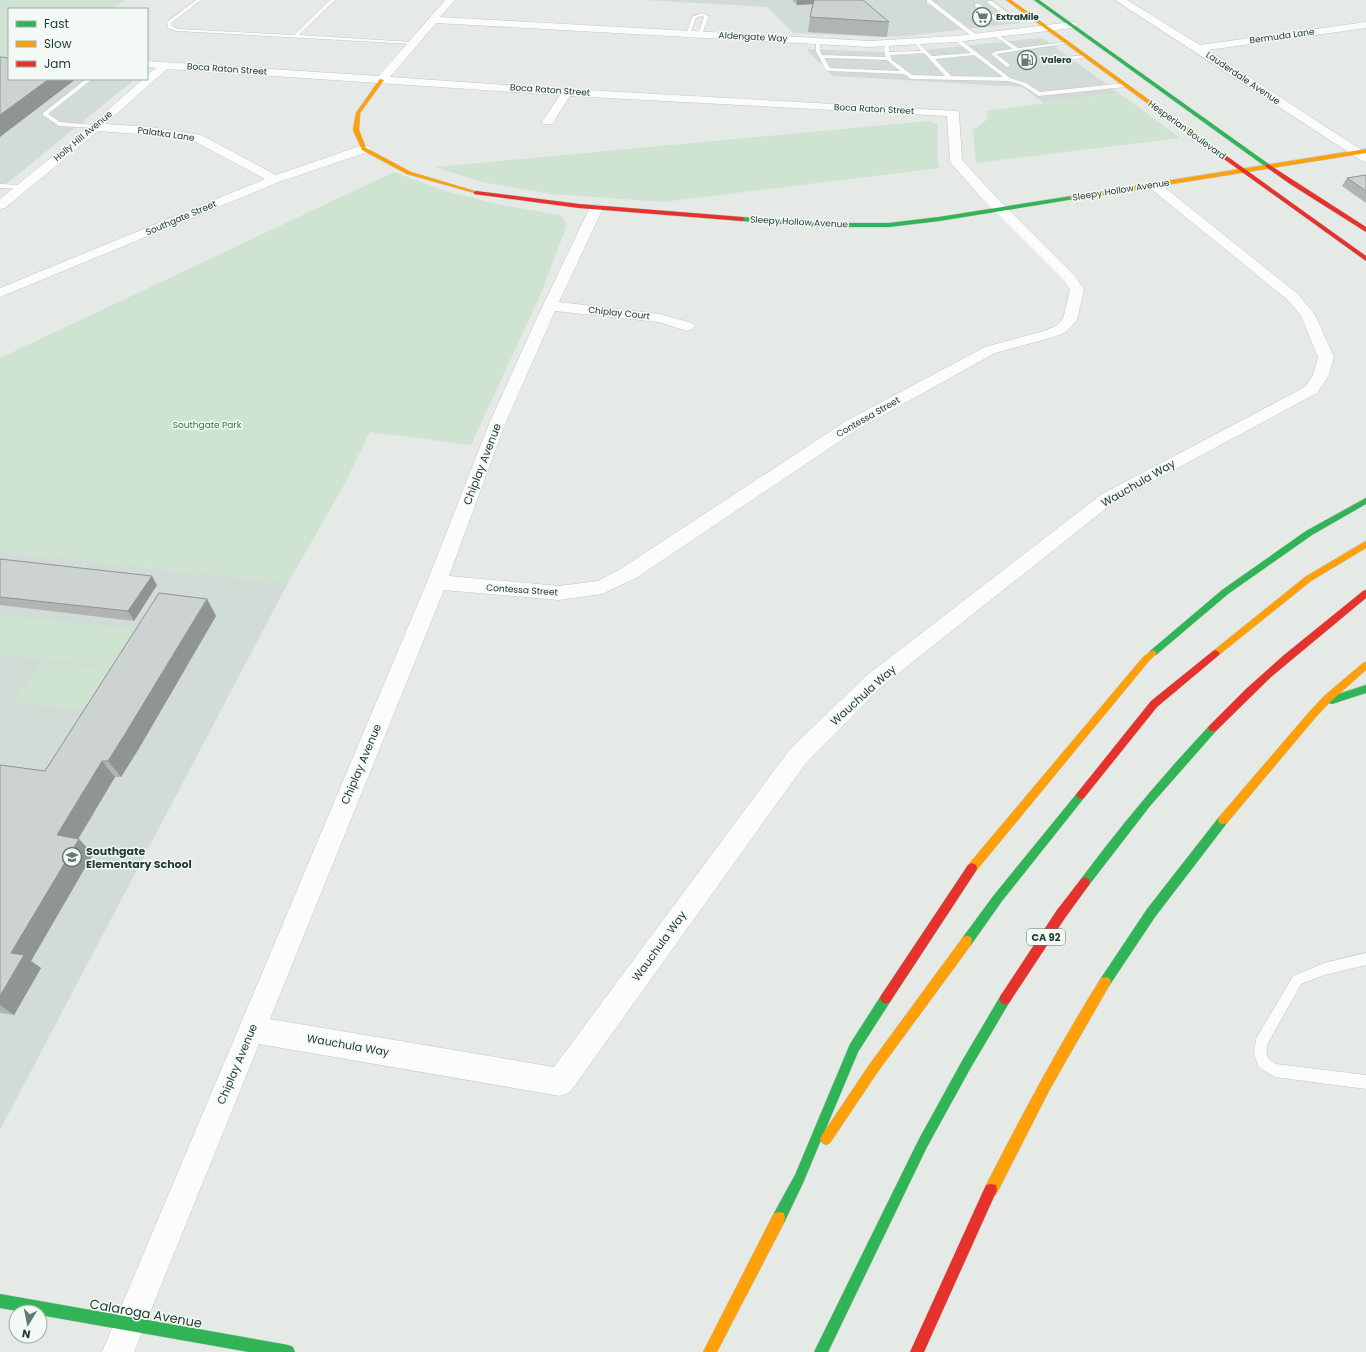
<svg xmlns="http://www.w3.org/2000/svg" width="1366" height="1352" viewBox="0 0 1366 1352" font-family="Poppins,sans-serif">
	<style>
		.built { fill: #d2dcd7 }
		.green { fill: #cee3d2 }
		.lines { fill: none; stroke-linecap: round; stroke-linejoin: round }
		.lane-casing { stroke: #c2c7c4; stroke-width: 1 }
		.street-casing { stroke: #c2c7c4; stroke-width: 1 }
		.fast-casing { stroke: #c0c8c4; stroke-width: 1 }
		.slow-casing { stroke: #c0c8c4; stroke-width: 1 }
		.jam-casing { stroke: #c0c8c4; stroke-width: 1 }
		.lane { fill: #fbfcfb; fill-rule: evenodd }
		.street { fill: #fbfcfb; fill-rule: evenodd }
		.fast { fill: #30b455; fill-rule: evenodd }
		.slow { fill: #ff9f0a; fill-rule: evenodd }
		.jam { fill: #e5322d; fill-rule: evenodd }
		.wall { fill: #b0b5b3 }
		.shaded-wall { fill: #909492 }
		.building { fill: #cdd3d0; stroke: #909492 }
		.labels { text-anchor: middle; stroke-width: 3; stroke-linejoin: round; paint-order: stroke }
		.far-poi-label { font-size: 9px; font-weight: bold; fill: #223e33; stroke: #f3f9f5; text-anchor: start }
		.far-street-label { font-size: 9px; fill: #223e33; stroke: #f3f9f5 }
		.far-park-label { font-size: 9px; fill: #2b7640; stroke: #f3f9f5 }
		.shield { fill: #f3f9f5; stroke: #61766d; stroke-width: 1 }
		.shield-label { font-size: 10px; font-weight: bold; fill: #223e33 }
		.street-label { font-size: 11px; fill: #223e33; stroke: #f3f9f5 }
		.poi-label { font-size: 11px; font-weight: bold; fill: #223e33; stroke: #f3f9f5; text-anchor: start }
		.near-street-label { font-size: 13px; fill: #223e33; stroke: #f3f9f5 }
	</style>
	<rect width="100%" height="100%" fill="#e5eae7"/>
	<path class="built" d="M 642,0 L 993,0 L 1021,21 L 1021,23 L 905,36 L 878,37 L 793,33 L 767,7 Z
		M 1038,38 L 1044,39 L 1119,93 L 1043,103 L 1023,87 L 833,76 L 806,49 L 879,52 L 916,51 Z
		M 0,63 L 9,79 L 135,79 L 0,189 Z
		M 0,551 L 288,583 L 0,1130 Z"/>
	<path class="green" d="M 0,0 L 125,0 L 112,9 L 9,9 L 9,58 L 0,57 Z
		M 1119,93 L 1180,138 L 976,163 L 973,130 L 988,119 L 986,111 Z
		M 929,121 L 937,124 L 938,165 L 940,168 L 663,202 L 553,194 L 481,182 L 435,167 Z
		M 394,172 L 446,191 L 497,204 L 560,215 L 566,223 L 564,233 L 539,298 L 471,445 L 370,432 L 344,485 L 288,583 L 0,551 L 0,358 Z
		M 0,615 L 144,630 L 120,668 L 0,655 Z
		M 42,662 L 118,670 L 92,711 L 13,702 Z"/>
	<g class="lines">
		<g class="lane-casing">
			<path id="lane" d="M 196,0 L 201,0 L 171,23 L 172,26 L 178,29 L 294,35 L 330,0 L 335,0 L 299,35 L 412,42 L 414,43 L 412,44 L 177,31 L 168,28 L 167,22 Z
				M 927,0 L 931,0 L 978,36 L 978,38 L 974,38 L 927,2 Z
				M 988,1 L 992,1 L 1014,18 L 1010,19 L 988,3 Z
				M 975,4 L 979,4 L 1000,20 L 996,21 L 975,6 Z
				M 701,13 L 709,16 L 702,34 L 700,35 L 698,34 L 704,17 L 701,16 L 696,18 L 690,34 L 686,35 L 692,17 Z
				M 997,34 L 1018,48 L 1068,42 L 1070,43 L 996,54 L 1009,64 L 1010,65 L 1007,67 L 991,54 L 997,51 L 1013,49 L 995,36 Z
				M 954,38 L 958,38 L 1010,78 L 1026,83 L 1040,92 L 1125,83 L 1128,85 L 1125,87 L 1039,96 L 1022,85 L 1008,81 L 911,79 L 904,74 L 828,71 L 825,69 L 816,51 L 816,41 L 818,40 L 820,41 L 820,51 L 822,55 L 886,57 L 884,51 L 885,43 L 889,44 L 889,52 L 921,51 L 914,42 L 916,41 L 932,56 L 971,53 L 954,40 ZM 924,53 L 945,76 L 912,75 L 892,60 L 890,55 ZM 974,55 L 1003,77 L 951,76 L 935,59 ZM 824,58 L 887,60 L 900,71 L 830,68 Z
				M 1086,55 L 1088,57 L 1054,62 L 1041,58 L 1043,57 L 1054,58 Z
				M 86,79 L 92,79 L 48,114 L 60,122 L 95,125 L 97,126 L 97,128 L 59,126 L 43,115 L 43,113 Z
				M 0,184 L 21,185 L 24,187 L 21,189 L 0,188 Z
				M 1366,953 L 1366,965 L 1324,975 L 1301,984 L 1267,1045 C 1266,1055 1267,1059 1276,1064 L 1366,1075 L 1366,1089 L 1275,1077 L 1259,1068 L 1254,1054 L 1256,1039 L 1293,976 L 1324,963 Z"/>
		</g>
		<g class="street-casing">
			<path id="street" d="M 445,0 L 455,0 L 440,17 L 870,41 L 956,36 L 1072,22 L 1076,23 L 1077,25 L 1072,28 L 956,42 L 870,47 L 436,23 L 390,77 L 567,89 L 957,111 L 959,113 L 962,160 L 994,195 L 1076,277 L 1084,290 L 1077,320 L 1066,332 L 1054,337 L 995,353 L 858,429 L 636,578 L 602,594 L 559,600 L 444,590 L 270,1019 L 554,1067 L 790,749 L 866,676 L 1102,494 L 1305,387 L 1313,375 L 1318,357 L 1301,316 L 1289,301 L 1150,188 L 1148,185 L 1150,182 L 1158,182 L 1299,295 L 1315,315 L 1334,357 L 1329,375 L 1317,393 L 1114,502 L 880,688 L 806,763 L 570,1092 L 560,1096 L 259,1044 L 134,1352 L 102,1352 L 427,582 L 489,424 L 536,320 L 591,205 L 601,205 L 603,208 L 559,302 L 660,314 L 692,323 L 695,326 L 692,329 L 687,331 L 659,322 L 555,311 L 505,424 L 449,576 L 559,586 L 598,581 L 622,568 L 846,421 L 985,347 L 1044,331 L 1056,326 L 1063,319 L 1070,290 L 1065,282 L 984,201 L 952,164 L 950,161 L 947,116 L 570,96 L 552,124 L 544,124 L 542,122 L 560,95 L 167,69 L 105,124 L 151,127 L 201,135 L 276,175 L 360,146 L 368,146 L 370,149 L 368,152 L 279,182 L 0,297 L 0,288 L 265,179 L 194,141 L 151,135 L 98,131 L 5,208 L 0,209 L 0,199 L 91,125 L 143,79 L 147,79 L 147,75 L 156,68 L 147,67 L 147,61 L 379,76 Z
				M 1115,0 L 1127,0 L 1200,45 L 1366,22 L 1366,28 L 1208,50 L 1366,153 L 1366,162 L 1362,161 Z"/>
		</g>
		<g class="fast-casing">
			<path id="fast" d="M 1034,0 L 1039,0 L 1270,165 L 1270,167 L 1266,167 Z
				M 1072,196 L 1074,197 L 1074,199 L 939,221 L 889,227 L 821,227 L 742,221 L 739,219 L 742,217 L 821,223 L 889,223 L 939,217 Z
				M 1366,498 L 1366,504 L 1312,535 L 1228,594 L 1156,655 L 1150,655 L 1149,653 L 1150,651 L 1222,590 L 1306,531 Z
				M 1366,685 L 1366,693 L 1332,704 L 1329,703 L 1327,700 L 1329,697 Z
				M 1213,724 L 1216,725 L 1218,728 L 1216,731 L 1150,806 L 1089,885 L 1085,887 L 1081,885 L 1080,882 L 1081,879 C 1121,825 1164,774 1210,725 Z
				M 1081,791 L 1084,792 L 1086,795 L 1084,798 L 1002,901 L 971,945 L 967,946 L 963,945 L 962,941 L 963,937 L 994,895 L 1078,792 Z
				M 1223,816 L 1227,817 L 1228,820 L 1227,823 L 1155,917 L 1109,986 L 1105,987 L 1101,986 L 1099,982 L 1101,978 L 1147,909 L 1219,817 Z
				M 886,992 L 890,994 L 892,998 L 890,1002 L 858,1052 L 803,1183 L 784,1223 L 779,1224 L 774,1223 L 773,1218 L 774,1213 L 795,1175 L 850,1044 L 882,994 Z
				M 1005,993 L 1009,995 L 1011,999 L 1009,1003 L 970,1069 L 927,1147 L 828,1352 L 814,1352 L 919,1139 L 962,1061 L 1001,995 Z
				M 0,1294 L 288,1345 L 293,1347 L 295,1352 L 249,1352 L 40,1315 L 40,1312 L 24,1312 L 0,1308 Z"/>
		</g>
		<g class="slow-casing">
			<path id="slow" d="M 1006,0 L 1011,0 L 1214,147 L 1214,149 L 1210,149 Z
				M 380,79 L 384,80 L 360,113 L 359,130 L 366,148 L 411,172 L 478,192 L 478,194 L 407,174 L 362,150 L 353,130 L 356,113 Z
				M 1366,149 L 1366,153 L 1072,200 L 1069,198 L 1072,196 Z
				M 1366,541 L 1366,548 L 1311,581 L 1219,655 L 1213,655 L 1212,653 L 1213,651 L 1305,577 Z
				M 1153,650 L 1157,653 L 1149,661 L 976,871 L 972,873 L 968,871 L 967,868 L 968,865 L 1143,657 Z
				M 1366,662 L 1366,670 L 1330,702 L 1316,717 L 1227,823 L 1223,824 L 1219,823 L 1218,820 L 1219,817 L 1310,711 L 1324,696 L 1363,663 Z
				M 967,936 L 971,937 L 972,941 L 971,945 L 877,1073 L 830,1143 L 826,1145 L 822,1143 L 820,1139 L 822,1135 L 869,1065 L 963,937 Z
				M 1105,977 L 1109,978 L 1111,982 L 1109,986 L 1050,1089 L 996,1195 L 991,1196 L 986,1195 L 985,1190 L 986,1185 C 1022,1115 1059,1045 1101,978 Z
				M 779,1212 L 784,1213 L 785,1218 L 784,1223 L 717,1352 L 703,1352 L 774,1213 Z"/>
		</g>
		<g class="jam-casing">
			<path id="jam" d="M 1210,147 L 1214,147 L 1366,256 L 1366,261 L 1210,149 Z
				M 1268,164 L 1366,227 L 1366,232 L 1290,184 L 1266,167 L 1265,166 Z
				M 476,191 L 579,204 L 742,217 L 745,219 L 742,221 L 579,208 L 474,194 L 474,192 Z
				M 1366,590 L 1366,598 L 1271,677 L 1216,731 L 1210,731 L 1208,728 L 1210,725 L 1246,689 L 1284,655 L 1363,591 Z
				M 1216,650 L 1220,653 L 1219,655 L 1157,707 L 1084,798 L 1081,799 L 1078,798 L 1076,795 L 1078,792 L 1151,701 L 1213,651 Z
				M 972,863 L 976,865 L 977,868 L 976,871 L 890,1002 L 886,1004 L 882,1002 L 880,998 L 882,994 L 968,865 Z
				M 1085,877 L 1089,879 L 1090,882 L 1089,885 L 1065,918 L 1009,1003 L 1005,1005 L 1001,1003 L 999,999 L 1001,995 L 1057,910 L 1081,879 Z
				M 991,1184 L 996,1185 L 997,1190 L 924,1352 L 910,1352 L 986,1185 Z"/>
		</g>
		<use href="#lane" class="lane"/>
		<use href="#street" class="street"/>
		<use href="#fast" class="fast"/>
		<use href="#slow" class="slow"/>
		<use href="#jam" class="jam"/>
	</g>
	<path class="wall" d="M 792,0 L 863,0 L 889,22 L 887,37 L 808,32 L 810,17 L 813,4 L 797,5 Z
		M 1366,175 L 1366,203 L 1342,186 L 1347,178 Z
		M 0,559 L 157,585 L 134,621 L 0,605 Z
		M 207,599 L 216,616 L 138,750 L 121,777 L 115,777 L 78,839 L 93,854 L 31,961 L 41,968 L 14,1015 L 0,1013 L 0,765 L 45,771 Z"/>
	<path class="shaded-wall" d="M 797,0 L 816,0 L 815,4 L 797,5 Z
		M 49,79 L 76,79 L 0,137 L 0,115 Z
		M 152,576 L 157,585 L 134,621 L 128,611 Z
		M 207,599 L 216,616 L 138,750 L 121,777 L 108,761 Z
		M 102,761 L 115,777 L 71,851 L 57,835 Z
		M 79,839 L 93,854 L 31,961 L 41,968 L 14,1015 L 0,1005 L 0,996 L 11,953 Z"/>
	<path class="building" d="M 814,0 L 863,0 L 889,22 L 810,17 Z
		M 0,57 L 9,58 L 9,79 L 49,79 L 0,115 Z
		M 1366,175 L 1366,191 L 1347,178 Z
		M 0,559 L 152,576 L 128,611 L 0,597 Z
		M 159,593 L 207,599 L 125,734 L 108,761 L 102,761 L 57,835 L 79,839 L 11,953 L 24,955 L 0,996 L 0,765 L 45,771 Z"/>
	<defs>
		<g id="supermarket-ring" transform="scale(1)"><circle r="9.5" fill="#f3f9f5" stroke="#667a72" stroke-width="1.5"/><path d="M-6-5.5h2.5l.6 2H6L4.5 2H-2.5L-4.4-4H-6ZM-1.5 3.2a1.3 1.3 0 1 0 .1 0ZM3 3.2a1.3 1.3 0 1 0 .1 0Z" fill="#667a72"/></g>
		<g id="fuel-ring" transform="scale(1)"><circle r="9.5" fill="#f3f9f5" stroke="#667a72" stroke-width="1.5"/><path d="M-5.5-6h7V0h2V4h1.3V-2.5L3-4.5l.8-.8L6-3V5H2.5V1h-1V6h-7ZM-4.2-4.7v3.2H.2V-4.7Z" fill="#667a72"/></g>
		<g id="school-ring" transform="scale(1)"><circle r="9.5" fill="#f3f9f5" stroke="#667a72" stroke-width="1.5"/><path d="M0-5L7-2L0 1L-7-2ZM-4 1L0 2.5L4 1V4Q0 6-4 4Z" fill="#667a72"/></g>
	</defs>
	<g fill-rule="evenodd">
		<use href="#supermarket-ring" x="982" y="17"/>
		<use href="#fuel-ring" x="1027" y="60"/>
		<use href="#school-ring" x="72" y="857"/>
	</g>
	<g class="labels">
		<g class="far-poi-label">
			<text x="996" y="20">ExtraMile</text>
			<text x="1041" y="63">Valero</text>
		</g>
		<g class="far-street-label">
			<text transform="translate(1282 36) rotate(-8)" y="3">Bermuda Lane</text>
			<text transform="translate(753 37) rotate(3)" y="3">Aldengate Way</text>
			<text transform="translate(227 69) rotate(4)" y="3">Boca Raton Street</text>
			<text transform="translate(1243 78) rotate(34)" y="3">Lauderdale Avenue</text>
			<text transform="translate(550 90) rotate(4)" y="3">Boca Raton Street</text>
			<text transform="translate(874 109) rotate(3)" y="3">Boca Raton Street</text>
			<text transform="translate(1187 130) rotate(36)" y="3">Hesperian Boulevard</text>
			<text transform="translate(166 134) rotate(8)" y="3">Palatka Lane</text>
			<text transform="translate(83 136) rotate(-40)" y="3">Holly Hill Avenue</text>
			<text transform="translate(1121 190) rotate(-9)" y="3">Sleepy Hollow Avenue</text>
			<text transform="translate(181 218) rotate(-23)" y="3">Southgate Street</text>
			<text transform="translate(799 222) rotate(3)" y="3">Sleepy Hollow Avenue</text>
			<text transform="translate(619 313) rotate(6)" y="3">Chiplay Court</text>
			<text transform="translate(868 417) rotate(-30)" y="3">Contessa Street</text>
			<text transform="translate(522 590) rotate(4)" y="3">Contessa Street</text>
		</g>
		<g class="far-park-label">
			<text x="207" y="428">Southgate Park</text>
		</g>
		<rect class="shield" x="1027" y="929" width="38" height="16" rx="3"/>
		<g class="shield-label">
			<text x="1046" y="941">CA 92</text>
		</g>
		<g class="street-label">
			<text transform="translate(482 464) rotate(-69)" y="4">Chiplay Avenue</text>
			<text transform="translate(1138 483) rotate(-30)" y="4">Wauchula Way</text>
			<text transform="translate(863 695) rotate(-42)" y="4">Wauchula Way</text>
			<text transform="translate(361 764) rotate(-67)" y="4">Chiplay Avenue</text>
			<text transform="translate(659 946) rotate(-54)" y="4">Wauchula Way</text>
			<text transform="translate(348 1045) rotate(10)" y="4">Wauchula Way</text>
			<text transform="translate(237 1064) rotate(-67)" y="4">Chiplay Avenue</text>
		</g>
		<g class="poi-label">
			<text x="86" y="855">Southgate<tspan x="86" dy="13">Elementary School</tspan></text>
		</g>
		<g class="near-street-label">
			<text transform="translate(146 1313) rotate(10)" y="5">Calaroga Avenue</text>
		</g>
	</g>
	<rect x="8" y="8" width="140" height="72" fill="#f3f9f5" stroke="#9faea7"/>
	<rect x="16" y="21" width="20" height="6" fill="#30b455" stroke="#9faea7"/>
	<text x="44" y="28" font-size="12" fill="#223e33">Fast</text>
	<rect x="16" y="41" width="20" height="6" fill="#ff9f0a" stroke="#9faea7"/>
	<text x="44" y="48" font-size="12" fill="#223e33">Slow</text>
	<rect x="16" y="61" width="20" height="6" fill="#e5322d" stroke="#9faea7"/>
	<text x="44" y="68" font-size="12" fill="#223e33">Jam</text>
	<g transform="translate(28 1324) rotate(190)"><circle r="19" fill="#f3f9f5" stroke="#9faea7"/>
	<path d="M0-3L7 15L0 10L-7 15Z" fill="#667a72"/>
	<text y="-6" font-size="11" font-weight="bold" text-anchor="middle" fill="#223e33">N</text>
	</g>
</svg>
